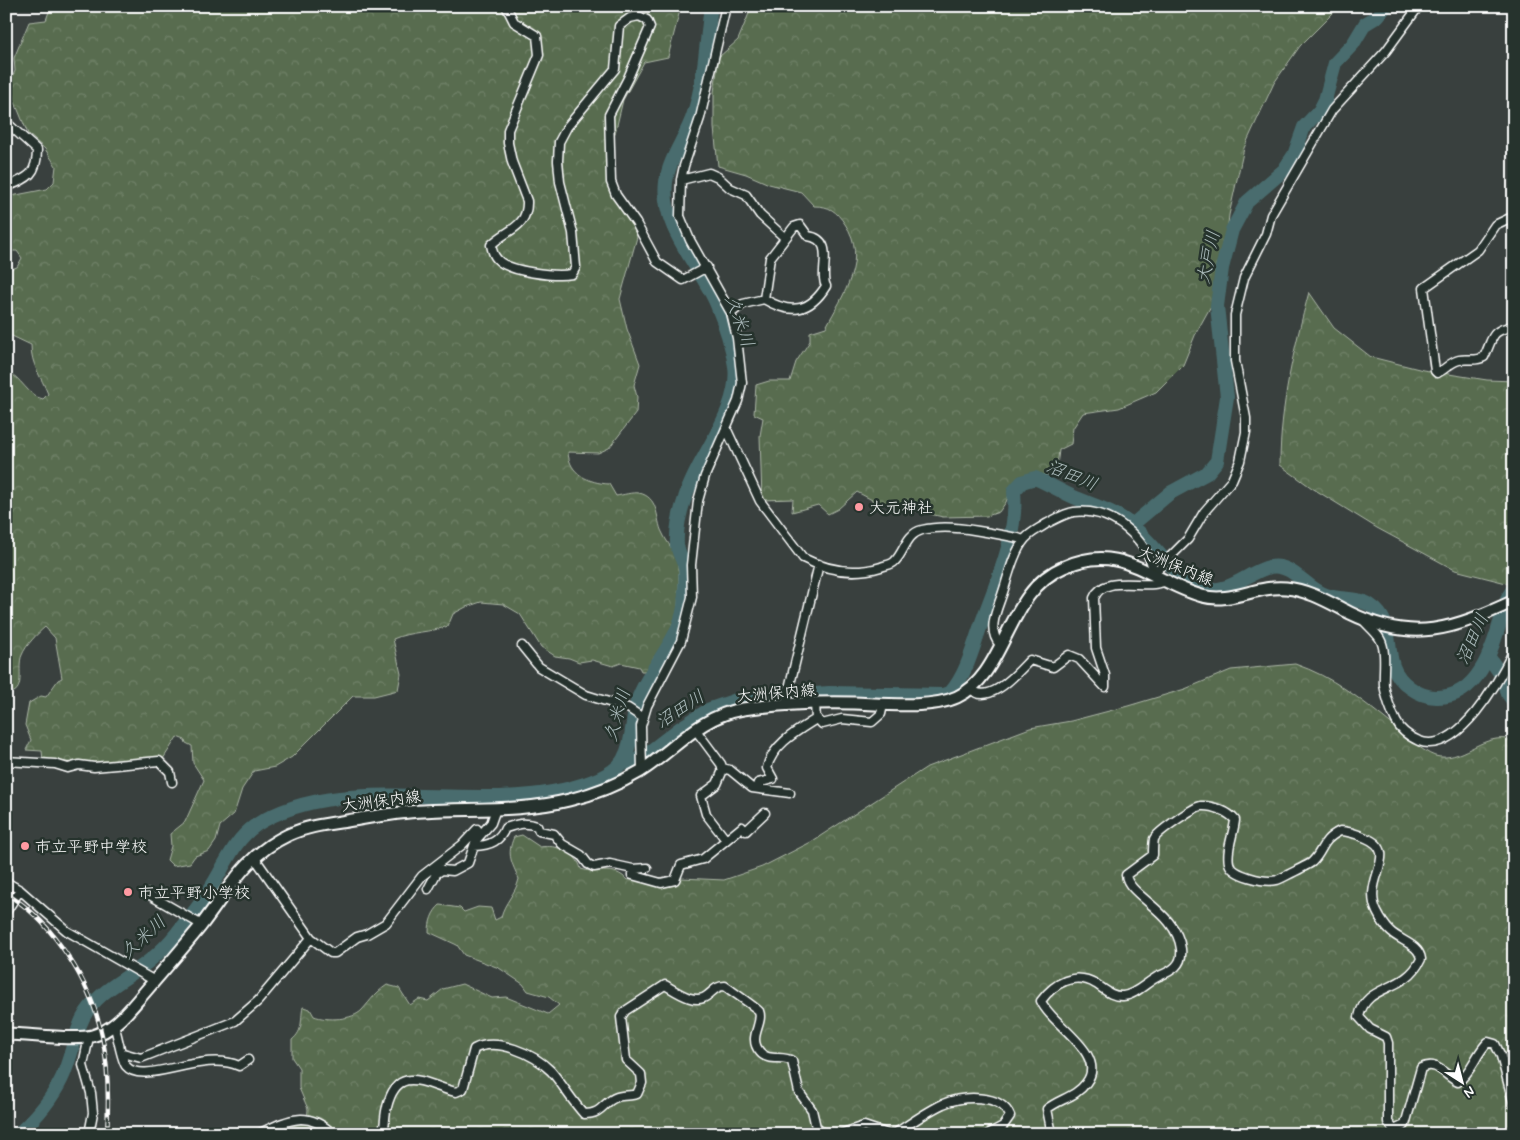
<svg xmlns="http://www.w3.org/2000/svg" width="1520" height="1140" viewBox="0 0 1520 1140" font-family="Mynerve,'Klee One',sans-serif">
	<style>
		.forest { fill: url(#forest-crowns); stroke: #acb6a7 }
		.lines { fill: none; stroke-linecap: round; stroke-linejoin: round }
		.river { stroke: #486c6e; stroke-width: 14 }
		.street-casing { stroke: #fff; stroke-width: 11 }
		.secondary-casing { stroke: #fff; stroke-width: 15 }
		.street { stroke: #26332d; stroke-width: 8 }
		.secondary { stroke: #26332d; stroke-width: 11 }
		.rail-casing { stroke: #fff; stroke-width: 4.5 }
		.rail { stroke: #26332d; stroke-width: 2.5; stroke-dasharray: 8; stroke-linecap: butt }
		.poi-dot { fill: #ff9aa2; stroke: #26332d; stroke-width: 2 }
		.labels { text-anchor: middle; stroke-width: 5; stroke-linejoin: round; paint-order: stroke }
		.poi-label { font-size: 16px; fill: #fff; stroke: #26332d; text-anchor: start }
		.street-label { font-size: 16px; fill: #fff; stroke: #26332d }
		.water-label { font-size: 18px; font-style: italic; fill: #adbdbe; stroke: #26332d }
	</style>
	<defs>
		<pattern id="forest-crowns" width="20" height="18" patternUnits="userSpaceOnUse" patternTransform="scale(1.25)"><rect width="20" height="18" fill="#586c4f"/><path d="M2 6a3 3 0 1 1 6 0M12 15a3 3 0 1 1 6 0" fill="none" stroke="#718269"/></pattern>
	</defs>
	<rect width="100%" height="100%" fill="#39403e"/>
	<filter id="ink" filterUnits="userSpaceOnUse"><feTurbulence type="fractalNoise" baseFrequency=".02" numOctaves="2"/><feDisplacementMap in="SourceGraphic" scale="10" xChannelSelector="R" yChannelSelector="G"/><feConvolveMatrix kernelMatrix="1 2 1 2 8 2 1 2 1" color-interpolation-filters="sRGB"/></filter>
	<g filter="url(#ink)">
		<path class="forest" d="M 51,6 L 681,6 L 668,57 L 644,62 L 623,100 L 612,146 L 615,183 L 637,237 L 620,299 L 627,329 L 640,364 L 634,385 L 637,397 L 636,413 L 609,448 L 598,453 L 568,452 C 569,474 589,483 609,484 L 616,496 C 623,495 632,492 639,493 C 658,497 656,516 661,530 C 665,540 672,547 676,557 C 681,571 679,609 675,625 C 670,643 655,653 648,671 L 641,671 L 639,667 L 621,663 L 613,666 L 592,660 L 579,662 L 569,658 L 555,656 L 541,647 L 520,614 L 503,604 L 481,602 L 466,607 L 453,614 L 448,626 C 430,633 411,631 393,639 L 401,674 L 398,690 L 374,696 L 353,696 L 292,757 L 275,767 L 254,771 L 242,789 L 234,814 L 220,826 L 216,841 L 209,851 L 195,856 L 190,863 L 173,866 L 167,860 L 171,846 L 170,834 L 185,822 L 204,780 L 193,763 L 192,746 L 186,743 L 185,740 L 177,737 L 163,759 L 152,758 L 101,765 L 43,760 L 42,751 L 26,750 L 31,740 L 25,725 L 29,703 L 41,696 L 46,697 L 58,680 L 62,678 L 55,638 L 45,627 C 37,634 26,645 22,655 C 16,667 28,695 6,693 L 6,371 C 22,377 27,396 43,399 L 48,394 C 41,376 31,365 31,345 L 12,336 L 6,336 L 6,271 L 17,267 L 22,258 L 17,251 L 6,251 L 6,197 L 47,189 L 54,182 L 56,166 L 45,149 L 28,134 L 14,100 L 10,82 L 15,71 L 14,58 L 29,22 L 46,20 Z
			M 752,6 L 1340,6 L 1300,46 L 1274,83 L 1244,148 L 1229,215 L 1224,261 L 1217,295 L 1196,333 L 1183,365 L 1156,392 L 1119,408 L 1083,413 L 1073,428 L 1071,444 L 1059,450 L 1056,474 L 1026,476 L 1012,488 L 1006,502 L 999,512 L 987,516 L 943,517 L 874,501 L 857,492 L 838,509 L 828,514 L 818,505 L 792,512 L 793,499 L 762,500 L 760,436 L 763,418 L 754,414 L 756,385 L 769,381 L 790,381 L 796,362 L 810,341 L 810,332 L 826,327 C 843,295 869,259 845,224 C 836,211 830,206 814,206 L 801,192 L 769,184 L 746,174 L 718,166 L 714,128 L 714,92 L 719,57 L 738,40 Z
			M 1309,292 L 1334,328 L 1371,357 L 1423,370 L 1487,380 L 1514,381 L 1514,585 L 1455,570 L 1377,528 L 1312,488 L 1280,465 C 1280,406 1294,349 1309,292 Z
			M 1295,664 C 1333,677 1359,698 1389,722 C 1401,731 1422,752 1435,756 C 1461,763 1480,735 1507,739 L 1514,748 L 1514,1134 L 275,1134 L 285,1126 L 307,1124 L 308,1109 L 299,1088 L 299,1068 L 292,1058 L 292,1040 C 304,1030 300,1021 303,1007 L 310,1009 L 314,1016 C 327,1021 353,1020 362,1010 C 372,999 374,994 387,985 L 399,988 L 410,1005 L 419,999 L 428,1001 L 443,989 L 462,984 L 492,998 L 506,997 L 548,1014 L 559,1005 L 549,997 L 528,991 L 523,984 L 499,968 L 464,955 L 457,945 L 429,932 C 429,922 432,912 440,905 L 460,908 L 464,912 L 478,907 L 491,908 L 495,920 L 501,917 C 504,903 516,893 519,879 C 512,863 506,855 514,837 L 522,835 L 540,847 C 556,844 577,852 581,869 C 600,875 614,865 627,880 C 649,876 661,895 681,878 L 724,880 L 762,867 L 811,842 L 927,767 L 1030,728 L 1071,721 L 1128,706 L 1185,689 L 1231,670 Z"/>
		<g class="lines">
			<path class="river" d="M 1132,525 L 1170,493 L 1207,473 L 1217,461 L 1227,397 L 1217,306 L 1222,268 L 1232,230 L 1247,202 L 1284,170 L 1294,155 L 1304,127 L 1320,110 L 1325,100 L 1335,63 L 1353,44 L 1365,24 L 1378,16 L 1386,6
				M 1488,656 L 1504,679 L 1508,694 L 1514,702
				M 622,763 L 632,762 L 648,753 L 679,729 L 710,709 L 736,700 L 829,693 L 943,695 L 951,692 C 967,673 973,647 981,625 C 996,582 1018,537 1014,491 L 1022,482 L 1035,478 C 1049,484 1062,492 1076,498 C 1095,506 1114,511 1130,524 C 1156,544 1171,577 1203,588 C 1227,596 1249,571 1270,567 C 1292,562 1306,589 1326,595 C 1339,600 1358,597 1370,605 C 1393,620 1386,643 1393,666 C 1399,683 1419,697 1436,697 C 1485,699 1496,632 1508,597 L 1514,588
				M 18,1134 C 36,1118 52,1099 62,1078 C 71,1059 74,1036 83,1018 C 98,990 126,980 149,961 C 159,953 169,943 177,933 C 188,919 201,904 210,889 C 225,866 233,841 256,825 C 347,765 495,823 598,779 C 608,774 618,769 623,760 C 634,741 631,719 638,699 C 649,668 679,641 684,607 C 685,595 686,579 685,567 C 683,560 678,552 677,545 C 676,530 680,512 685,498 C 697,457 741,411 735,366 C 732,346 725,324 717,305 C 701,266 660,228 666,182 C 669,159 686,137 693,116 C 705,81 706,43 711,6"/>
			<g class="street-casing">
				<path id="street" d="M 506,6 L 514,22 L 537,36 L 539,55 L 508,130 L 508,143 L 512,162 L 527,201 C 528,228 507,229 491,245 C 492,250 493,255 497,259 C 508,272 556,277 572,274 L 576,267 L 573,233 L 560,182 L 558,161 L 559,142 L 567,127 L 615,69 L 619,26 L 630,18 L 639,16 L 647,20 L 650,27 L 628,78 L 609,115 L 611,182 L 616,195 L 636,223 L 657,262 L 683,280 L 707,267
					M 6,122 L 37,150 C 37,175 28,178 6,187
					M 681,180 L 709,173 L 718,177 L 730,188 L 746,195 L 760,215 L 785,238
					M 1514,216 L 1495,225 L 1478,250 L 1424,288 L 1435,371 L 1437,373 C 1445,370 1450,362 1459,360 C 1468,358 1475,362 1484,357 C 1494,337 1489,331 1514,326
					M 731,313 L 743,304 L 764,299 L 770,258 L 794,227 L 800,225 L 808,236 C 837,240 818,272 826,286 C 810,312 791,315 764,299
					M 727,430 L 760,501 L 803,558 C 828,571 854,575 881,567 C 885,565 892,565 895,561 C 905,551 906,534 922,530 C 952,523 988,533 1018,538 L 1023,540
					M 1154,573 L 1188,539 L 1204,512 L 1232,480 L 1240,461 L 1246,432 L 1246,418 L 1235,361 L 1235,315 L 1244,278 L 1266,234 L 1271,215 L 1332,110 L 1386,51 L 1419,6
					M 1362,619 C 1367,625 1376,632 1380,639 C 1387,651 1383,671 1384,685 C 1386,696 1391,711 1396,721 C 1400,730 1410,737 1419,741 C 1458,756 1500,679 1514,650
					M 1000,645 C 987,630 996,612 1002,595 C 1008,578 1013,553 1025,539 C 1031,532 1039,529 1046,524 C 1054,520 1065,513 1074,512 C 1112,508 1147,538 1154,573
					M 522,646 L 539,667 L 586,695 L 628,708 L 643,718
					M 970,688 C 988,708 1018,672 1030,660 L 1053,667 L 1069,655 L 1079,659 L 1105,687 L 1105,675 L 1096,648 L 1094,598 C 1104,572 1150,592 1168,580
					M 785,705 L 819,564
					M 816,717 L 822,724 L 842,719 L 872,722 L 881,714 L 883,705
					M 695,729 L 721,764 L 723,770 L 717,784 L 701,796 L 706,814 L 726,840
					M 6,761 L 55,764 L 68,768 L 79,765 L 94,767 L 159,761 L 170,772 L 172,782
					M 722,768 L 730,770 L 752,788 L 790,793
					M 642,770 L 641,726 L 647,706 L 681,641 L 692,597 L 691,565 L 698,501 L 705,476 L 738,401 L 742,383 L 737,338 L 731,313 L 690,240 L 680,216 L 681,180 L 684,166 L 700,118 L 726,6
					M 756,788 L 758,783 L 773,779 L 767,768 C 772,745 797,731 816,719 L 815,704
					M 474,846 C 488,846 500,842 505,828 C 520,824 522,822 537,826 L 539,831 L 554,834 L 562,844 L 581,855 L 588,864 L 594,867 L 610,864 L 633,869 L 647,868
					M 254,857 L 311,938 L 331,953 L 335,953 L 357,937 L 367,934 L 386,923 L 422,876 L 462,845 L 477,829
					M 632,875 L 661,883 L 675,880 L 681,865 L 703,859 L 742,827 L 746,831 L 748,829 L 765,813
					M 6,882 L 20,890
					M 428,889 L 436,874 L 442,870 L 453,871 L 468,863 L 476,840 L 491,823 L 496,809
					M 148,894 L 202,925
					M 6,912 L 20,890 L 67,931 L 155,981
					M 114,1025 C 118,1035 121,1060 126,1066 C 143,1087 203,1049 239,1066 L 248,1060
					M 123,1053 L 141,1058 L 235,1021 L 258,1001 L 311,938
					M 89,1134 L 93,1113 L 91,1093 L 83,1065 L 89,1037
					M 258,1134 C 288,1120 306,1109 333,1134
					M 382,1134 C 386,1125 384,1116 387,1107 C 398,1062 426,1085 456,1092 L 463,1089 L 474,1049 C 497,1037 534,1054 551,1071 C 563,1085 572,1101 584,1114 C 604,1114 602,1102 617,1097 C 623,1095 631,1096 637,1094 L 642,1083 L 641,1074 L 626,1060 L 621,1017 L 625,1011 L 665,985 C 677,992 696,1006 708,995 C 714,990 717,986 725,986 C 729,989 758,1009 759,1011 C 764,1024 747,1037 760,1052 C 768,1062 783,1055 792,1061 L 799,1092 L 812,1110 L 816,1127 L 823,1134
					M 840,1134 L 864,1126 L 888,1134
					M 891,1134 L 896,1133 C 911,1123 926,1112 943,1104 C 962,1096 1001,1093 1010,1116 L 1003,1126 L 988,1134
					M 1052,1134 L 1047,1109 C 1059,1099 1076,1097 1086,1083 C 1109,1054 1051,1025 1041,1001 C 1054,983 1075,971 1096,984 C 1105,990 1112,997 1123,996 C 1136,995 1148,981 1159,976 C 1172,971 1183,965 1181,949 C 1177,912 1128,896 1126,875 L 1153,855 C 1153,850 1153,844 1154,839 C 1157,832 1194,807 1201,806 C 1212,805 1229,812 1235,820 C 1234,833 1226,850 1229,863 C 1232,876 1266,883 1277,880 C 1280,879 1310,864 1312,862 C 1324,851 1320,841 1340,831 C 1349,831 1357,834 1366,838 C 1402,853 1361,879 1377,912 C 1380,918 1386,927 1390,931 C 1400,941 1419,944 1421,959 C 1405,994 1366,982 1359,1017 L 1370,1029 L 1386,1037 L 1388,1043 L 1388,1122 L 1394,1130 L 1405,1125 L 1421,1068 C 1437,1060 1444,1075 1458,1082 C 1473,1070 1475,1055 1488,1042 L 1495,1044 L 1501,1056 L 1514,1105"/>
			</g>
			<g class="secondary-casing">
				<path id="secondary" d="M 6,1034 C 30,1034 71,1041 92,1036 C 115,1030 129,1010 144,993 C 163,971 182,949 200,927 C 228,891 245,855 288,835 C 307,826 327,824 347,821 C 372,817 398,812 423,811 C 473,808 521,812 569,800 C 594,794 619,784 641,771 C 675,749 700,716 743,709 C 779,704 818,702 854,703 C 883,704 931,709 957,697 C 1007,674 1006,591 1064,567 C 1123,541 1151,582 1202,596 C 1231,604 1257,585 1286,588 C 1309,590 1330,603 1350,613 C 1414,644 1453,629 1514,601"/>
			</g>
			<use href="#street" class="street"/>
			<use href="#secondary" class="secondary"/>
			<g class="rail-casing">
				<path id="rail" d="M 6,894 C 28,906 47,926 61,946 C 105,1006 111,1062 107,1134"/>
			</g>
			<use href="#rail" class="rail"/>
		</g>
	</g>
	<g class="poi-dot">
		<circle cx="859" cy="507" r="5"/>
		<circle cx="25" cy="846" r="5"/>
		<circle cx="128" cy="892" r="5"/>
	</g>
	<g class="labels">
		<g class="poi-label">
			<text x="869" y="513">大元神社</text>
			<text x="35" y="852">市立平野中学校</text>
			<text x="138" y="898">市立平野小学校</text>
		</g>
		<g class="street-label">
			<text transform="translate(1176 565) rotate(22)" y="6">大洲保内線</text>
			<text transform="translate(776 692) rotate(-5)" y="6">大洲保内線</text>
			<text transform="translate(381 800) rotate(-7)" y="6">大洲保内線</text>
		</g>
		<g class="water-label">
			<text transform="translate(1208 257) rotate(-78)" y="6">大戸川</text>
			<text transform="translate(740 321) rotate(71)" y="6">久米川</text>
			<text transform="translate(1072 475) rotate(22)" y="6">沼田川</text>
			<text transform="translate(1472 639) rotate(-66)" y="6">沼田川</text>
			<text transform="translate(680 709) rotate(-33)" y="6">沼田川</text>
			<text transform="translate(617 715) rotate(-74)" y="6">久米川</text>
			<text transform="translate(143 937) rotate(-43)" y="6">久米川</text>
		</g>
	</g>
	<rect width="1520" height="1140" fill="none" stroke="#26332d" stroke-width="25"/>
	<rect x="12" y="12" width="1495" height="1115" fill="none" stroke="#fff" stroke-width="2" filter="url(#ink)"/>
	<g transform="translate(1462 1082) rotate(144)" stroke="#26332d" stroke-width="4" paint-order="stroke">
	<path d="M0-4L9 19L0 12L-9 19Z" fill="#ffffff"/>
	<text y="-8" font-size="14" font-weight="bold" text-anchor="middle" fill="#ffffff">N</text>
	</g>
</svg>
